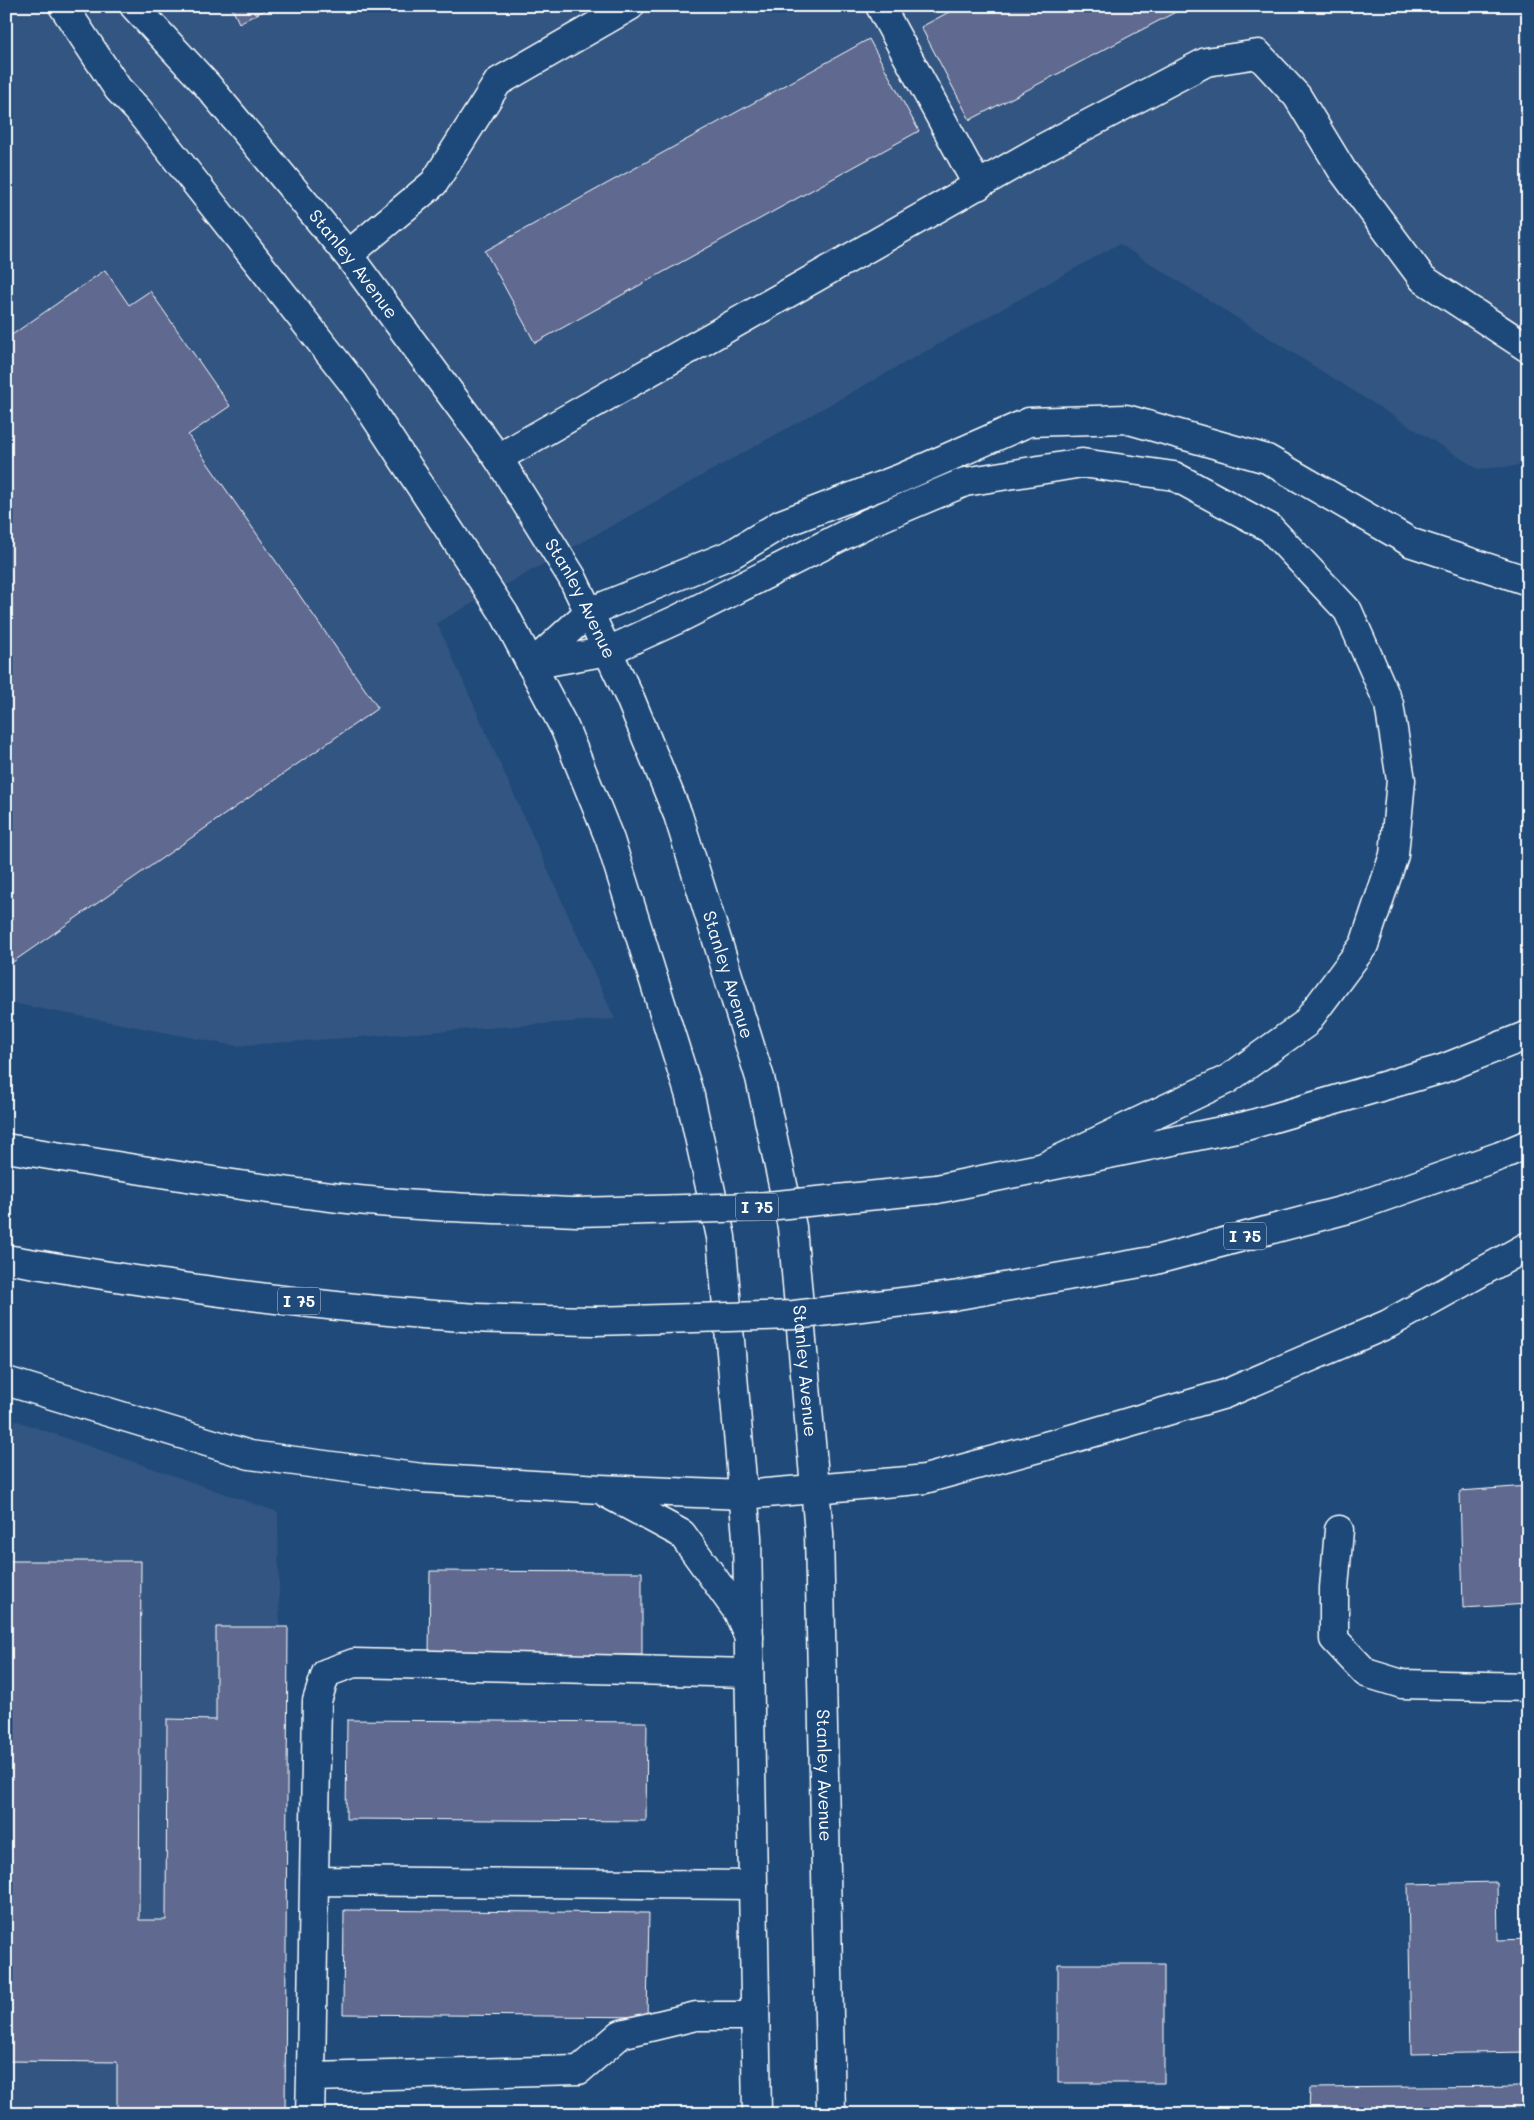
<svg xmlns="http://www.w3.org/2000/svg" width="1534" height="2120" viewBox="0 0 1534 2120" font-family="Mali,sans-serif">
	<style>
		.built { fill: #335481 }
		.building { fill: #616a90; stroke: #fff }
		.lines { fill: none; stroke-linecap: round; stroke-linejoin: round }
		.minor-casing { stroke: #fff; stroke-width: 31 }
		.major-casing { stroke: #fff; stroke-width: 31 }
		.highway-casing { stroke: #fff; stroke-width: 31 }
		.minor { stroke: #1f4a7a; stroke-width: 28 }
		.major { stroke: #1f4a7a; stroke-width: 28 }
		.highway { stroke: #1f4a7a; stroke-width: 28 }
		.highway-bridge-casing { stroke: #fff; stroke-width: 31; stroke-linecap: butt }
		.highway-bridge { stroke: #1f4a7a; stroke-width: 28 }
		.labels { text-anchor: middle; stroke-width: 4; stroke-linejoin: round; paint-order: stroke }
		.shield { fill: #1f4a7a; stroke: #bcc9d7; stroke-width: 1 }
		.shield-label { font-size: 16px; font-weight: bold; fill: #fff }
		.street-label { font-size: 18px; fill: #fff; stroke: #1f4a7a }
	</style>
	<rect width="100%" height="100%" fill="#1f4a7a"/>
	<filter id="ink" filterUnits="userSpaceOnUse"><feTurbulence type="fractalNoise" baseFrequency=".02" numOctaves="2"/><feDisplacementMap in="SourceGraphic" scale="10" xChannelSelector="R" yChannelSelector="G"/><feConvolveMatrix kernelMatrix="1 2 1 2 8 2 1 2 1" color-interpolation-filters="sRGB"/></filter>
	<g filter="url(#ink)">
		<path class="built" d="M 6,6 L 1528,6 L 1528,465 L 1478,469 L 1119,244 L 437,623 L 615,1019 L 235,1046 L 6,1002 Z
			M 6,1417 L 278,1512 L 287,2114 L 6,2114 Z"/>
		<path class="building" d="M 231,6 L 273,6 L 239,23 Z
			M 960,6 L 1187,6 L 970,120 L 921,27 Z
			M 869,39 L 919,131 L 535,343 L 485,251 Z
			M 105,270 L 129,305 L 150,291 L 230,406 L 188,435 L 378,708 L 7,966 L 6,339 Z
			M 1528,1486 L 1528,1604 L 1463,1608 L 1460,1491 Z
			M 6,1561 L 141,1561 L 139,1920 L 166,1920 L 167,1719 L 216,1720 L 216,1627 L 288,1627 L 285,2114 L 117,2114 L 117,2062 L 6,2061 Z
			M 430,1571 L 642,1572 L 642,1655 L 429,1655 Z
			M 347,1720 L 647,1722 L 646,1821 L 346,1819 Z
			M 1497,1882 L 1498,1940 L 1528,1939 L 1528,2052 L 1411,2054 L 1408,1884 Z
			M 344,1910 L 649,1913 L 647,2017 L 343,2014 Z
			M 1058,1964 L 1164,1964 L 1164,2083 L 1058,2083 Z
			M 1528,2086 L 1528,2114 L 1309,2114 L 1310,2088 Z"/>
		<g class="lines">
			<g class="minor-casing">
				<path id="minor" d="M 880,6 L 978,186
					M 348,255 L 434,183 L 498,82 L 630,6
					M 498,458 L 1045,147 L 1206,62 L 1258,54 L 1297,96 L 1342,170 L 1423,279 L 1528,348
					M 1339,1530 L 1334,1588 L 1334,1639 L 1366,1673 L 1402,1684 L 1528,1687
					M 314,1881 L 317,1701 L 326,1673 L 354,1663 L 749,1673
					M 753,1885 L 314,1881 L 311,2077 L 579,2070 L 621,2034 L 696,2016 L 755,2016
					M 310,2114 L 311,2077"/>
			</g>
			<g class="major-casing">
				<g id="major">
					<path d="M 63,6 L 118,89 L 138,110 L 353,383 L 505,615 L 565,729 L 610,840 L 690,1096 L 721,1237 L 747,1537 L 757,2114"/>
					<path id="s1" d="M 134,6 L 207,85 L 348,255 L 498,458 L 572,577 L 630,698 L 678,815 L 760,1078 L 792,1227 L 819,1533 L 831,2114"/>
				</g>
			</g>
			<g class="highway-casing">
				<path id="highway" d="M 531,665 L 608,651 L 678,619 L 868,523 L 965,482 L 1082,463 L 1174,476 L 1270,528 L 1348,611 L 1389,704 L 1401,780 L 1394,855 L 1364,945 L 1305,1024 L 1228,1079 L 1037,1170
					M 531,665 L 589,612 L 732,554 L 781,524 L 901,478 L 1029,422 L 1126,419 L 1267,459 L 1412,543 L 1528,581
					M 6,1148 C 117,1166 228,1185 339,1198 C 418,1207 498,1209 577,1212
					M 937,1189 L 1246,1126 L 1442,1069 L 1528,1035
					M 6,1259 C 162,1286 319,1308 477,1318 C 516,1320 555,1320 595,1321
					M 953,1296 L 1152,1261 L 1352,1208 L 1500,1156 L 1528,1144
					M 6,1381 L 250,1455 L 422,1478 L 600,1489 L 743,1495 L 907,1481 L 925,1479 L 1071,1439 L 1225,1394 L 1388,1324 L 1528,1246
					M 606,1493 L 682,1534 L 738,1612 L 749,1637"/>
			</g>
			<use href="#minor" class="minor"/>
			<use href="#major" class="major"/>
			<use href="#highway" class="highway"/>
			<g class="highway-bridge-casing">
				<path id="highway-bridge" d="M 577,1212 L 757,1207 L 937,1189
					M 595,1321 L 794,1315 L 953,1296"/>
			</g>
			<use href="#highway-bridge" class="highway-bridge"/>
		</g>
	</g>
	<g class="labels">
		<g class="shield">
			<rect x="736" y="1193.5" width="42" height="27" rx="4"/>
			<rect x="1224" y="1222.5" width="42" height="27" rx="4"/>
			<rect x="278" y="1287.5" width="42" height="27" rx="4"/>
		</g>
		<g class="shield-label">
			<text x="757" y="1213">I 75</text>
			<text x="1245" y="1242">I 75</text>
			<text x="299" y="1307">I 75</text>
		</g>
		<g class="street-label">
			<text dy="6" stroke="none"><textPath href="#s1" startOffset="339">Stanley Avenue</textPath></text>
			<text dy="6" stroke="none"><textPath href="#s1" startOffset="744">Stanley Avenue</textPath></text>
			<text dy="6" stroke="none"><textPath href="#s1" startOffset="1149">Stanley Avenue</textPath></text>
			<text dy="6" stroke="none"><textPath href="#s1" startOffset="1554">Stanley Avenue</textPath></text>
			<text dy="6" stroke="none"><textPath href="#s1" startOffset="1959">Stanley Avenue</textPath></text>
		</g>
	</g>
	<rect width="1534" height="2120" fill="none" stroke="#1f4a7a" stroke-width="25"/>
	<rect x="12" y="12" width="1509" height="2095" fill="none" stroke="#fff" stroke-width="2" filter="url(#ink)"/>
</svg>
